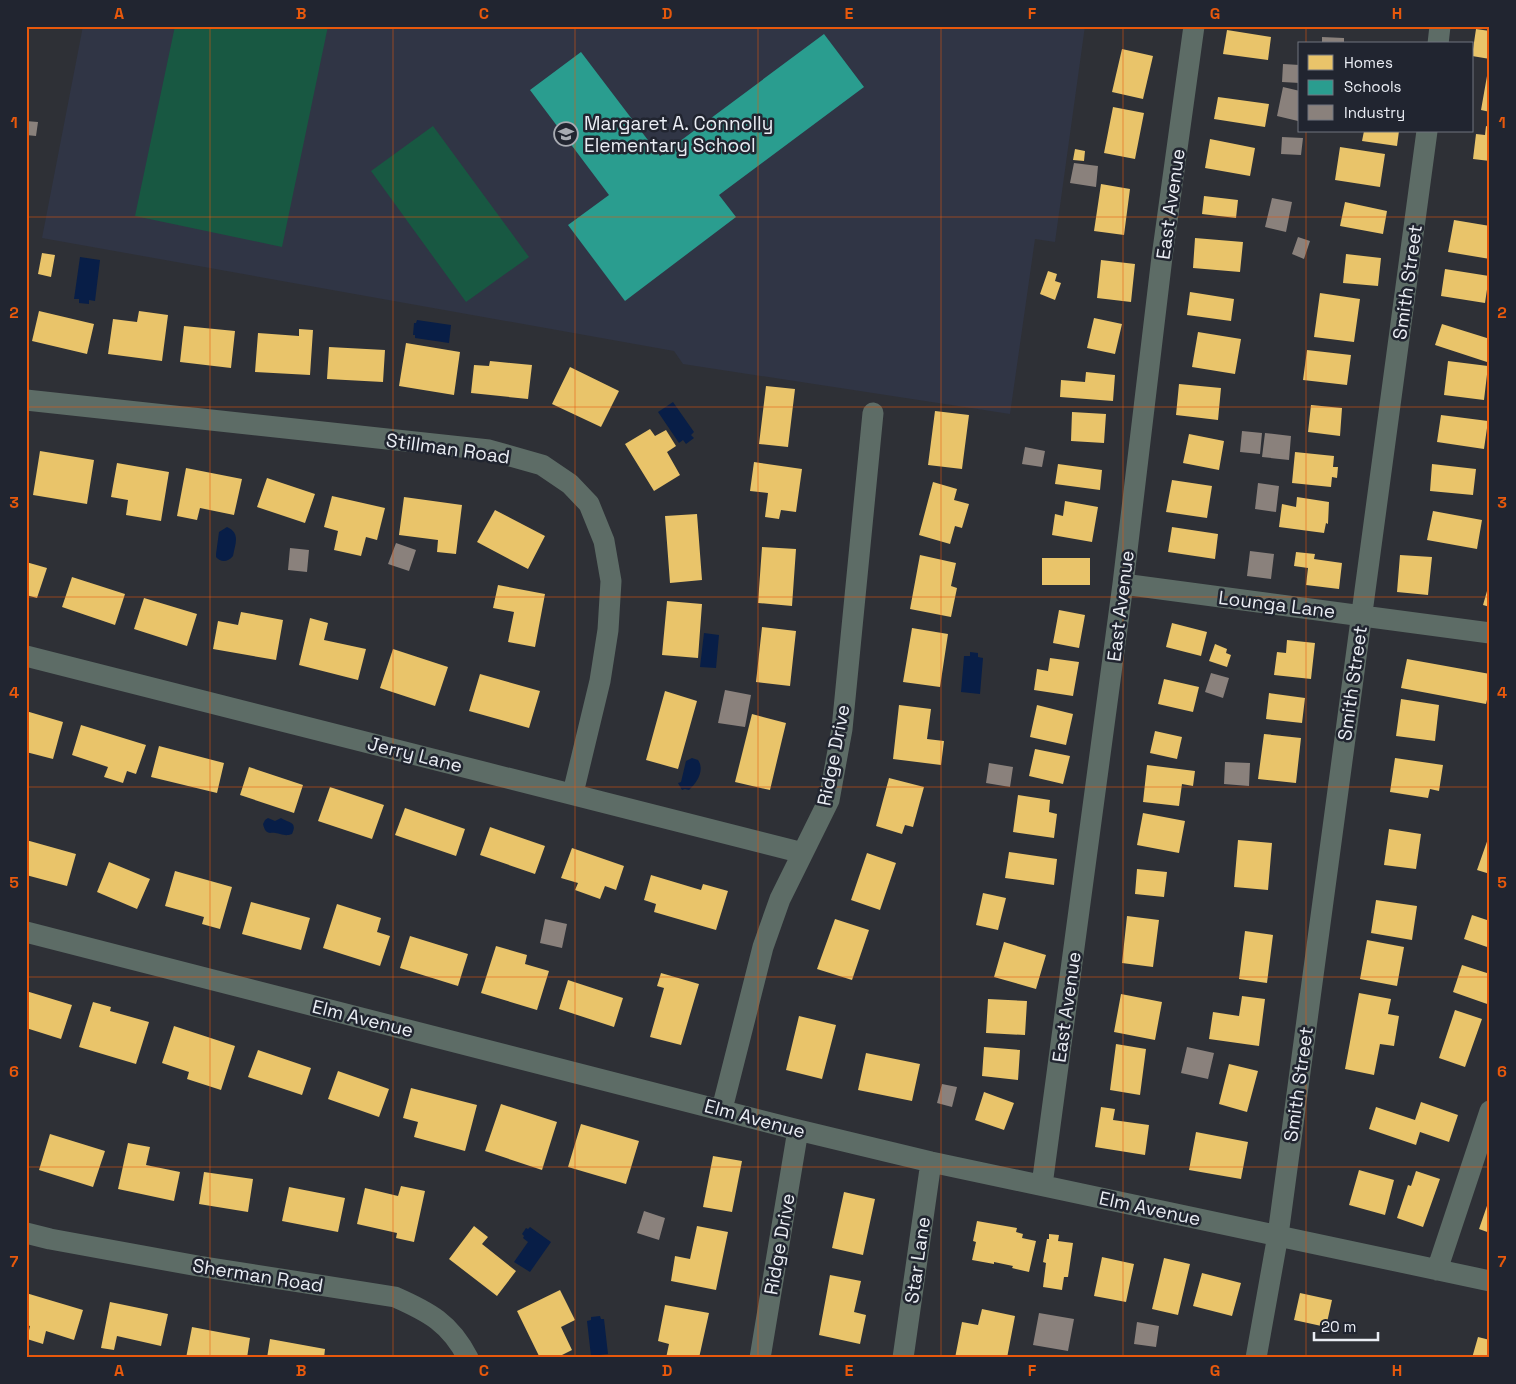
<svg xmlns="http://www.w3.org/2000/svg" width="1516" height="1384" viewBox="0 0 1516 1384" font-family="'Space Grotesk',sans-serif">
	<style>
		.built { fill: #303545 }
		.green { fill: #185842 }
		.water { fill: #081e47 }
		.homes { fill: #e9c46a }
		.schools { fill: #2a9d8f }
		.industry { fill: #8a817c }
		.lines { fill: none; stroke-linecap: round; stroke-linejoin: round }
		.street { stroke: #5d6c66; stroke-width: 21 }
		.grid { fill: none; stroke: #e8590c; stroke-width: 1; stroke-opacity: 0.55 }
		.labels { text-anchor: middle; stroke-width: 5; stroke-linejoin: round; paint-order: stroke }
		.poi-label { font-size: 19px; fill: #eaedf4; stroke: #212530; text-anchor: start }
		.street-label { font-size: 19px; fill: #eaedf4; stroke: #212530 }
		.neatline { fill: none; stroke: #e8590c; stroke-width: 2 }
		.grid-label { font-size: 16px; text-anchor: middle; font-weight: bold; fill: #e8590c }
	</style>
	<rect width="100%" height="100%" fill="#2e3036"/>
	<path class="built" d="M 83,26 L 1085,26 L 1055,242 L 1035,239 L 1010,414 L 683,364 L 674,351 L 42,238 Z"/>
	<path class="green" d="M 175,26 L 328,26 L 282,247 L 135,216 Z
		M 433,126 L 529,257 L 466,302 L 371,171 Z"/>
	<path class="water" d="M 80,257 L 100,260 L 95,301 L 89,300 L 89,304 L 79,303 L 79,299 L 74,299 Z
		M 417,320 L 451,325 L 449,343 L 415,338 L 415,335 L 413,335 L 414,323 L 416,323 Z
		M 673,402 L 694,432 L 691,435 L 694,438 L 686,444 L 683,440 L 679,443 L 658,412 Z
		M 227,527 C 241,533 235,544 233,556 C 228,562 221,563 216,557 L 216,554 L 219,532 Z
		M 704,633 L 719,635 L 716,668 L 700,667 Z
		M 970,652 L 978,653 L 978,657 L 983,658 L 980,694 L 961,692 L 964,656 L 970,656 Z
		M 692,758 L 698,760 C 705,770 697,783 689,790 L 685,789 L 682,790 L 678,783 L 681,782 L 686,761 Z
		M 268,818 L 275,821 L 281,818 C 288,823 298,821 292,834 C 286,836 285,835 280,834 C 271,831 266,837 263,824 L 265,820 Z
		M 530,1227 L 551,1242 L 530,1272 L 514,1262 L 528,1242 L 523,1238 L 524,1236 L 522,1234 L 526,1228 L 528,1229 Z
		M 600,1316 L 601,1319 L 604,1319 L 608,1354 L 591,1356 L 587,1321 L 591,1320 L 591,1317 Z"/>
	<path class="homes" d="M 1476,29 L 1490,31 L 1490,59 L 1472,56 Z
		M 1227,30 L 1271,37 L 1268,60 L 1223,54 Z
		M 1122,49 L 1153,56 L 1143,99 L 1112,92 Z
		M 1487,76 L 1490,76 L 1490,112 L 1481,110 Z
		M 1218,97 L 1269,104 L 1265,127 L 1214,119 Z
		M 1113,107 L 1144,113 L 1135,159 L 1104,153 Z
		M 1486,126 L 1490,127 L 1490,161 L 1473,159 L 1476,134 L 1485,135 Z
		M 1364,131 L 1399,131 L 1397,146 L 1362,141 Z
		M 1210,139 L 1255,148 L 1250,176 L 1205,168 Z
		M 1340,147 L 1385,154 L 1380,187 L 1335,180 Z
		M 1075,149 L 1085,151 L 1084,161 L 1073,160 Z
		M 1101,184 L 1130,189 L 1124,235 L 1094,231 Z
		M 1204,196 L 1238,200 L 1236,218 L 1202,214 Z
		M 1345,202 L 1387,211 L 1383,234 L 1340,226 Z
		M 1454,220 L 1490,226 L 1490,259 L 1448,252 Z
		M 1195,238 L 1243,242 L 1240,272 L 1193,268 Z
		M 42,253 L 55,255 L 51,277 L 38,274 Z
		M 1346,254 L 1381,258 L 1378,286 L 1343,283 Z
		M 1101,260 L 1135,264 L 1131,302 L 1097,298 Z
		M 1445,269 L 1489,276 L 1485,303 L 1441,296 Z
		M 1048,271 L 1057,274 L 1055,281 L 1061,283 L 1055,300 L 1040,294 Z
		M 1190,292 L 1234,299 L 1231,321 L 1187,315 Z
		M 1320,293 L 1360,299 L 1354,342 L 1314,337 Z
		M 39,311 L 94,324 L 87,354 L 32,341 Z
		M 139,311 L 168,315 L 162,361 L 108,354 L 113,319 L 137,322 Z
		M 1094,318 L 1122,324 L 1115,354 L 1087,348 Z
		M 1442,324 L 1490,339 L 1490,353 L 1487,362 L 1435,345 Z
		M 184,326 L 235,331 L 231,368 L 180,362 Z
		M 299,329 L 313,330 L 310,375 L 255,372 L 258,333 L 299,336 Z
		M 1198,332 L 1241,339 L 1235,374 L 1192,367 Z
		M 406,343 L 460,352 L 454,395 L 399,386 Z
		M 329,347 L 385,350 L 383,382 L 327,379 Z
		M 1307,350 L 1351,355 L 1347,385 L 1303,380 Z
		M 490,361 L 532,365 L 528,399 L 471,393 L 474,365 L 489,366 Z
		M 1448,361 L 1488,366 L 1484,400 L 1444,395 Z
		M 570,367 L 619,391 L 601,427 L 552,404 Z
		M 1086,372 L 1115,375 L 1113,401 L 1060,397 L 1061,380 L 1085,382 Z
		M 1179,384 L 1221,388 L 1218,420 L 1176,415 Z
		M 766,386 L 795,389 L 788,447 L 759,444 Z
		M 1311,405 L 1342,408 L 1340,436 L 1308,432 Z
		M 935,411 L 969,415 L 962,469 L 928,465 Z
		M 1072,412 L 1106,414 L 1104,443 L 1071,441 Z
		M 1441,415 L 1488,421 L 1484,449 L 1437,442 Z
		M 650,429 L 655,436 L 666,430 L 676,446 L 667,452 L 680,475 L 654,491 L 625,444 Z
		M 1189,434 L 1224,441 L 1219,470 L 1183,463 Z
		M 40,451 L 94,460 L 87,504 L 33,495 Z
		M 1295,452 L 1334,456 L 1333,467 L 1338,467 L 1337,478 L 1332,477 L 1331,487 L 1292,483 Z
		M 754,462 L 802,469 L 796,512 L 781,510 L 779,519 L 765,517 L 768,493 L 750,491 Z
		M 117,463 L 169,472 L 161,521 L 126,515 L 128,500 L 111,497 Z
		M 1058,464 L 1102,470 L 1100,490 L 1055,484 Z
		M 1432,464 L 1476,469 L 1473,495 L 1430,491 Z
		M 186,468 L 242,479 L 234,515 L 200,508 L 197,520 L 177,516 Z
		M 267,478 L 315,494 L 305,523 L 257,507 Z
		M 1172,480 L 1212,486 L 1207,518 L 1166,512 Z
		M 933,482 L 957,489 L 954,500 L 969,504 L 962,528 L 955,526 L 950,544 L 919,535 Z
		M 332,496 L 385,508 L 377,540 L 366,537 L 361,556 L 334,550 L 338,531 L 324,527 Z
		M 404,497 L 462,505 L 456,554 L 437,552 L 438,540 L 399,535 Z
		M 1297,497 L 1329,502 L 1328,524 L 1326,523 L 1324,533 L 1279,527 L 1282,504 L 1296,507 Z
		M 1065,501 L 1098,507 L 1092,542 L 1052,535 L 1055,514 L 1063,516 Z
		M 495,510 L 545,536 L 528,569 L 477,542 Z
		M 1433,511 L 1482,520 L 1477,549 L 1427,540 Z
		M 697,514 L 702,580 L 670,583 L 665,516 Z
		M 1172,527 L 1218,534 L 1215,559 L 1168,552 Z
		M 762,547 L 796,549 L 792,606 L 758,603 Z
		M 1296,552 L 1315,554 L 1314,559 L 1342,563 L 1339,589 L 1306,585 L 1308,568 L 1294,566 Z
		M 920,555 L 956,563 L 951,586 L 957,588 L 951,617 L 910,609 Z
		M 1400,555 L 1432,557 L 1428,595 L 1397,592 Z
		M 1042,558 L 1090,558 L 1090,585 L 1042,585 Z
		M 26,562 L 47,568 L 37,598 L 26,595 Z
		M 72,577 L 125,594 L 115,625 L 62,607 Z
		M 1489,584 L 1490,584 L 1490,607 L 1483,605 Z
		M 498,585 L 545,594 L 535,647 L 508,642 L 514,612 L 493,608 Z
		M 144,598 L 197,614 L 187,646 L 134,629 Z
		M 667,601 L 702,604 L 698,658 L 662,655 Z
		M 1059,610 L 1085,615 L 1079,648 L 1053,643 Z
		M 241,612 L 283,620 L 276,660 L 213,649 L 218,621 L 238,625 Z
		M 310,618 L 328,623 L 324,640 L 366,649 L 358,680 L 299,665 Z
		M 1172,623 L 1207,632 L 1201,656 L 1166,647 Z
		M 762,627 L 796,631 L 790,686 L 756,682 Z
		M 912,628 L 948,634 L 940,687 L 903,682 Z
		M 1287,640 L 1315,643 L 1311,679 L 1274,675 L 1277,652 L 1286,653 Z
		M 1215,644 L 1227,649 L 1226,653 L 1231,655 L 1227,667 L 1209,661 Z
		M 393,649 L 448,667 L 435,706 L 380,688 Z
		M 1050,658 L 1079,662 L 1073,696 L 1034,690 L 1037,669 L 1048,671 Z
		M 1407,659 L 1490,674 L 1490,687 L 1486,704 L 1401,688 Z
		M 480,674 L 540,691 L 529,728 L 469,711 Z
		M 1164,679 L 1199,687 L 1193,712 L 1158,704 Z
		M 665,691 L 697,701 L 678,769 L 646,760 Z
		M 1269,693 L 1305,698 L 1302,723 L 1266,719 Z
		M 1401,699 L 1439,705 L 1435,741 L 1396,736 Z
		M 899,705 L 931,709 L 927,739 L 944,741 L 941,765 L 893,759 Z
		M 1037,705 L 1073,714 L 1066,745 L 1030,737 Z
		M 26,711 L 63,722 L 53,759 L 26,752 Z
		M 752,714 L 786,723 L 770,790 L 735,782 Z
		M 81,725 L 146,745 L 136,774 L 127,771 L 123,783 L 104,777 L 108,767 L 72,755 Z
		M 1155,731 L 1182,737 L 1177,759 L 1150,753 Z
		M 1264,734 L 1301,738 L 1296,783 L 1258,779 Z
		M 159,746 L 224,763 L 217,793 L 151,777 Z
		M 1035,749 L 1070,756 L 1063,784 L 1029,776 Z
		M 1395,758 L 1443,765 L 1439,791 L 1430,789 L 1428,798 L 1390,792 Z
		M 1147,765 L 1195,771 L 1193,786 L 1182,784 L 1179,806 L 1143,802 Z
		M 249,767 L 303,785 L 294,813 L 240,795 Z
		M 889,778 L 924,787 L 913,827 L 905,825 L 902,834 L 876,826 Z
		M 330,787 L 384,805 L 372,839 L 318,821 Z
		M 1018,795 L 1050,800 L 1049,812 L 1057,814 L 1054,838 L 1013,832 Z
		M 405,808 L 465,829 L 456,856 L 395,835 Z
		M 1143,813 L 1185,821 L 1179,853 L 1137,845 Z
		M 490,827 L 545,846 L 535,874 L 480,855 Z
		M 1389,829 L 1421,834 L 1416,869 L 1384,865 Z
		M 1490,833 L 1490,874 L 1477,870 Z
		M 26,840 L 76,854 L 67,886 L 26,875 Z
		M 1238,840 L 1272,843 L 1268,890 L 1234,887 Z
		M 572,848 L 624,866 L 616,890 L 605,886 L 600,899 L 575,890 L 578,883 L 561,878 Z
		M 1009,852 L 1057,859 L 1054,885 L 1005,878 Z
		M 867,853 L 896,863 L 880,910 L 851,900 Z
		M 109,862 L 150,879 L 137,909 L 97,892 Z
		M 1137,869 L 1167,872 L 1164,897 L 1135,894 Z
		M 175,871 L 232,887 L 220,929 L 202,924 L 204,917 L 165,906 Z
		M 651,875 L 701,890 L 703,884 L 728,891 L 716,930 L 654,912 L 656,904 L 644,900 Z
		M 983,893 L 1006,898 L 998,930 L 976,925 Z
		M 1376,900 L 1417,906 L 1412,940 L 1371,933 Z
		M 251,902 L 310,918 L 301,950 L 242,934 Z
		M 337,904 L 381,918 L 377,932 L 390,936 L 380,966 L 323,948 Z
		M 1472,915 L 1490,921 L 1490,948 L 1464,939 Z
		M 1127,916 L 1159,920 L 1153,967 L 1122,963 Z
		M 835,919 L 869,930 L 852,980 L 817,969 Z
		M 1245,931 L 1273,935 L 1267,983 L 1239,979 Z
		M 410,936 L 468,954 L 458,986 L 400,968 Z
		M 1367,940 L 1404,947 L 1397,986 L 1360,979 Z
		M 1004,942 L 1046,955 L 1036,989 L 994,977 Z
		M 496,946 L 527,955 L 525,964 L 549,971 L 537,1010 L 481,993 Z
		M 1462,965 L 1490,974 L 1490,1005 L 1453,992 Z
		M 661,973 L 699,984 L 681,1045 L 650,1037 L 664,988 L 657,986 Z
		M 568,980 L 623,998 L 614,1027 L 559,1009 Z
		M 26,991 L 72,1005 L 61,1039 L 26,1028 Z
		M 1359,993 L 1391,999 L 1388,1014 L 1399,1016 L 1394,1046 L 1380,1044 L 1374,1075 L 1345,1069 Z
		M 1121,994 L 1162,1002 L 1155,1040 L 1114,1032 Z
		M 1242,996 L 1265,999 L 1259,1046 L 1209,1039 L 1213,1012 L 1239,1016 Z
		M 988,999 L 1027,1001 L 1025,1035 L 986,1033 Z
		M 93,1002 L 111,1007 L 110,1011 L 149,1022 L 136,1064 L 79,1047 Z
		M 1455,1010 L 1482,1019 L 1465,1067 L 1439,1058 Z
		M 799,1016 L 836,1025 L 822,1079 L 786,1070 Z
		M 174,1026 L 235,1046 L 221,1090 L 187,1079 L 189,1072 L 162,1063 Z
		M 1116,1044 L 1146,1049 L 1140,1095 L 1110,1090 Z
		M 984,1047 L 1020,1050 L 1018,1080 L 982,1076 Z
		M 258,1050 L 311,1068 L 302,1095 L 248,1077 Z
		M 866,1053 L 920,1064 L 912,1101 L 858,1090 Z
		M 1229,1064 L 1258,1071 L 1247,1112 L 1219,1104 Z
		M 338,1071 L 389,1089 L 379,1117 L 328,1099 Z
		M 411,1088 L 477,1105 L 465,1151 L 414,1137 L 418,1122 L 403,1118 Z
		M 984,1092 L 1014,1103 L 1004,1130 L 975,1120 Z
		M 1421,1102 L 1458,1115 L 1449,1142 L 1420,1132 L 1416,1145 L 1369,1129 L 1376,1107 L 1415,1120 Z
		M 501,1104 L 557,1122 L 542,1170 L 485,1151 Z
		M 1101,1107 L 1115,1109 L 1113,1120 L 1149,1125 L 1145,1155 L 1095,1147 Z
		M 581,1124 L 639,1141 L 626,1184 L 568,1167 Z
		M 1196,1132 L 1248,1142 L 1241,1179 L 1189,1170 Z
		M 50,1134 L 105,1151 L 93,1187 L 39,1170 Z
		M 128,1143 L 150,1147 L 146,1165 L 180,1172 L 174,1201 L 118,1189 Z
		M 713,1156 L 742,1161 L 732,1212 L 703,1207 Z
		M 1359,1170 L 1394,1180 L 1385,1215 L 1349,1205 Z
		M 1416,1171 L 1440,1179 L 1423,1227 L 1397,1218 L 1408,1185 L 1411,1186 Z
		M 204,1172 L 253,1179 L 248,1212 L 199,1204 Z
		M 401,1186 L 425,1191 L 414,1242 L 396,1238 L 397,1233 L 357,1224 L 365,1188 L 398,1196 Z
		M 289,1187 L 345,1198 L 338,1232 L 282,1221 Z
		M 844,1192 L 875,1199 L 863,1255 L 832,1248 Z
		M 1489,1200 L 1490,1200 L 1490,1233 L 1479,1229 Z
		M 977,1221 L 1017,1228 L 1016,1232 L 1023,1234 L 1022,1238 L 1036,1241 L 1029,1272 L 1012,1268 L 1013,1266 L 994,1262 L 994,1264 L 972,1260 L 976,1242 L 973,1241 Z
		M 474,1226 L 488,1237 L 482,1244 L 516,1271 L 497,1296 L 449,1259 Z
		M 697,1226 L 728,1232 L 716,1290 L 671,1281 L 675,1256 L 690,1259 Z
		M 1049,1234 L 1059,1235 L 1058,1241 L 1073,1243 L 1068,1277 L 1064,1277 L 1062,1290 L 1043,1287 L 1046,1263 L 1043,1262 L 1047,1239 L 1049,1239 Z
		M 1102,1257 L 1134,1264 L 1126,1302 L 1094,1296 Z
		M 1164,1258 L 1190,1264 L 1178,1315 L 1152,1309 Z
		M 1202,1273 L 1241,1283 L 1232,1316 L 1193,1306 Z
		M 830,1275 L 861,1281 L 854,1312 L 866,1315 L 860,1344 L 819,1335 Z
		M 560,1290 L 575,1320 L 561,1327 L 572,1350 L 556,1358 L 540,1358 L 517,1311 Z
		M 26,1293 L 83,1310 L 74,1340 L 46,1331 L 43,1344 L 27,1339 L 30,1326 L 26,1325 Z
		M 1300,1293 L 1332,1300 L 1326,1327 L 1294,1320 Z
		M 110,1302 L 168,1314 L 161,1346 L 117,1336 L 114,1350 L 101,1348 Z
		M 665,1305 L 709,1313 L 699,1358 L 666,1358 L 669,1344 L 658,1341 Z
		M 982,1309 L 1015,1316 L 1007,1358 L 955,1358 L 962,1322 L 978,1325 Z
		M 192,1327 L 250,1338 L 247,1358 L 186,1358 Z
		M 1478,1337 L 1490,1340 L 1490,1358 L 1472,1358 Z
		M 270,1339 L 325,1349 L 324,1358 L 267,1358 Z"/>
	<path class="schools" d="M 824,34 L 864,87 L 719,195 L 736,217 L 625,301 L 568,225 L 609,195 L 530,90 L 581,52 L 660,156 Z"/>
	<path class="industry" d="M 1322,37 L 1344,38 L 1344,44 L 1322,44 Z
		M 1283,64 L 1300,65 L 1300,83 L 1282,82 Z
		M 1283,87 L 1300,91 L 1300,113 L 1298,121 L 1277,116 Z
		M 26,121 L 38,122 L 36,136 L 26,135 Z
		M 1282,137 L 1303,138 L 1301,155 L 1281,154 Z
		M 1074,163 L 1098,166 L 1096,187 L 1070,183 Z
		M 1272,198 L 1292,202 L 1286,232 L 1265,227 Z
		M 1298,237 L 1310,241 L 1304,259 L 1292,254 Z
		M 1242,431 L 1262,433 L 1260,454 L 1240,452 Z
		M 1265,433 L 1291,436 L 1289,460 L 1262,457 Z
		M 1025,447 L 1045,451 L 1042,467 L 1022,464 Z
		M 1258,483 L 1279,486 L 1276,512 L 1255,509 Z
		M 396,543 L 416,550 L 409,571 L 388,564 Z
		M 290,548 L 309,550 L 307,572 L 288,570 Z
		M 1250,551 L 1274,554 L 1271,579 L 1247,576 Z
		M 1211,673 L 1229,678 L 1223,698 L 1205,692 Z
		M 725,690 L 751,695 L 745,727 L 718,723 Z
		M 1225,762 L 1250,763 L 1249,786 L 1224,784 Z
		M 989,763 L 1013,767 L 1010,787 L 986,783 Z
		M 545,919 L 567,924 L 562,948 L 540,943 Z
		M 1187,1047 L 1214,1053 L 1208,1079 L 1181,1073 Z
		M 942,1084 L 957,1087 L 952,1107 L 937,1103 Z
		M 644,1211 L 665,1218 L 659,1240 L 637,1233 Z
		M 1039,1313 L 1074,1319 L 1068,1351 L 1033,1345 Z
		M 1137,1322 L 1159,1326 L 1156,1347 L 1134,1344 Z"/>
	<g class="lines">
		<path class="street" d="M 1438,44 L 1440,26
			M 26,400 L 489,450 L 542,465 L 570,484 L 589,504 L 604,541 L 611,581 L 608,630 L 600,681 L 573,793
			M 1123,584 L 1490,633
			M 26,656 L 803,853
			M 26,932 L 798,1130 L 931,1162 L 1490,1281
			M 722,1109 L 763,947 L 780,899 L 829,800 L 842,729 L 873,413
			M 1042,1185 L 1123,584 L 1162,257 L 1194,26
			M 26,1233 L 50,1239 L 198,1266 L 395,1297 C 429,1312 450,1323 468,1358
			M 1437,1270 L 1490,1111
			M 760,1358 L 798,1130
			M 903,1358 L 931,1162
			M 1256,1358 L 1278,1235 L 1427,131"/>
	</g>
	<path class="grid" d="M 210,26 L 210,1358M 393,26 L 393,1358M 575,26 L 575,1358M 758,26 L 758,1358M 941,26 L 941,1358M 1123,26 L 1123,1358M 1306,26 L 1306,44M 1306,131 L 1306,1358M 26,217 L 1490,217M 26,407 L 1490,407M 26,597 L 1490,597M 26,787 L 1490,787M 26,977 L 1490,977M 26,1167 L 1490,1167"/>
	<defs>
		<g id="school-ring" transform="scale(1.25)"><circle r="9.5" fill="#212530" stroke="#a8abb2" stroke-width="1.5"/><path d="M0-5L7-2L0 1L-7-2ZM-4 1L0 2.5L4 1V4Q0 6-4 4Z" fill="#a8abb2"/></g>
	</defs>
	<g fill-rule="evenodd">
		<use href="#school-ring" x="566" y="134"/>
	</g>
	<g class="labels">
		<g class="poi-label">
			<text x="584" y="130">Margaret A. Connolly<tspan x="584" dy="22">Elementary School</tspan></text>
		</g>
		<g class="street-label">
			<text transform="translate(1170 204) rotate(-82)" y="7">East Avenue</text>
			<text transform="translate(1407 282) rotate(-82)" y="7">Smith Street</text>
			<text transform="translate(448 448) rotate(8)" y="7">Stillman Road</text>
			<text transform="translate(1277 604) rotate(7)" y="7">Lounga Lane</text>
			<text transform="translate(1120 606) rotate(-83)" y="7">East Avenue</text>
			<text transform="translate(1352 683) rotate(-82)" y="7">Smith Street</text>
			<text transform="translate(415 754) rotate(14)" y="7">Jerry Lane</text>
			<text transform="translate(833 755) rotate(-79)" y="7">Ridge Drive</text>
			<text transform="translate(1066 1007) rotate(-82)" y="7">East Avenue</text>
			<text transform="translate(363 1018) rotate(14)" y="7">Elm Avenue</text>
			<text transform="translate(1298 1084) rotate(-82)" y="7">Smith Street</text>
			<text transform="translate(755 1118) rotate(15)" y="7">Elm Avenue</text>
			<text transform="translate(1150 1208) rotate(12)" y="7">Elm Avenue</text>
			<text transform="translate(779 1244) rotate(-80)" y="7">Ridge Drive</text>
			<text transform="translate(917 1260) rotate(-82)" y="7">Star Lane</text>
			<text transform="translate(258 1275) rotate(9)" y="7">Sherman Road</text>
		</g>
	</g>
	<rect width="1516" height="1384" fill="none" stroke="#212530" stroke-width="55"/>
	<rect x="1298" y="42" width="175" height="90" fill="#212530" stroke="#71757e"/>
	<rect x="1308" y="55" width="25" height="15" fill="#e9c46a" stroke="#71757e"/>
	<text x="1344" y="68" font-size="15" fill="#eaedf4">Homes</text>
	<rect x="1308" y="80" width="25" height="15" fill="#2a9d8f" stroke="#71757e"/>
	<text x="1344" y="92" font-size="15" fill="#eaedf4">Schools</text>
	<rect x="1308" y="105" width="25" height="15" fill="#8a817c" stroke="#71757e"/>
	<text x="1344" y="118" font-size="15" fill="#eaedf4">Industry</text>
	<path d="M1314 1332v8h64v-8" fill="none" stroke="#eaedf4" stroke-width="2.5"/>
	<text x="1321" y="1332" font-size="15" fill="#eaedf4" stroke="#212530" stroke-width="4" paint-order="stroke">20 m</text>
	<rect x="28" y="28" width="1460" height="1328" class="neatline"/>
	<g class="grid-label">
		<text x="119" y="19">A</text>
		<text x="301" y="19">B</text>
		<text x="484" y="19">C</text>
		<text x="667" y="19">D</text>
		<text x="849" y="19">E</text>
		<text x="1032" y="19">F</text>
		<text x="1215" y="19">G</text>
		<text x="1397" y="19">H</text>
		<text x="14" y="128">1</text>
		<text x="1502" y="128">1</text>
		<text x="14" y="318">2</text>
		<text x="1502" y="318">2</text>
		<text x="14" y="508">3</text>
		<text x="1502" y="508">3</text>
		<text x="14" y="698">4</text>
		<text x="1502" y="698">4</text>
		<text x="14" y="888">5</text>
		<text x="1502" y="888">5</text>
		<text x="14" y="1077">6</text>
		<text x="1502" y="1077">6</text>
		<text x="14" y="1267">7</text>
		<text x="1502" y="1267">7</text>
		<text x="119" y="1376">A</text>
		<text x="301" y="1376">B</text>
		<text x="484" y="1376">C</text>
		<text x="667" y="1376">D</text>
		<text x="849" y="1376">E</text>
		<text x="1032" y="1376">F</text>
		<text x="1215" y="1376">G</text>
		<text x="1397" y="1376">H</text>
	</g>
</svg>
